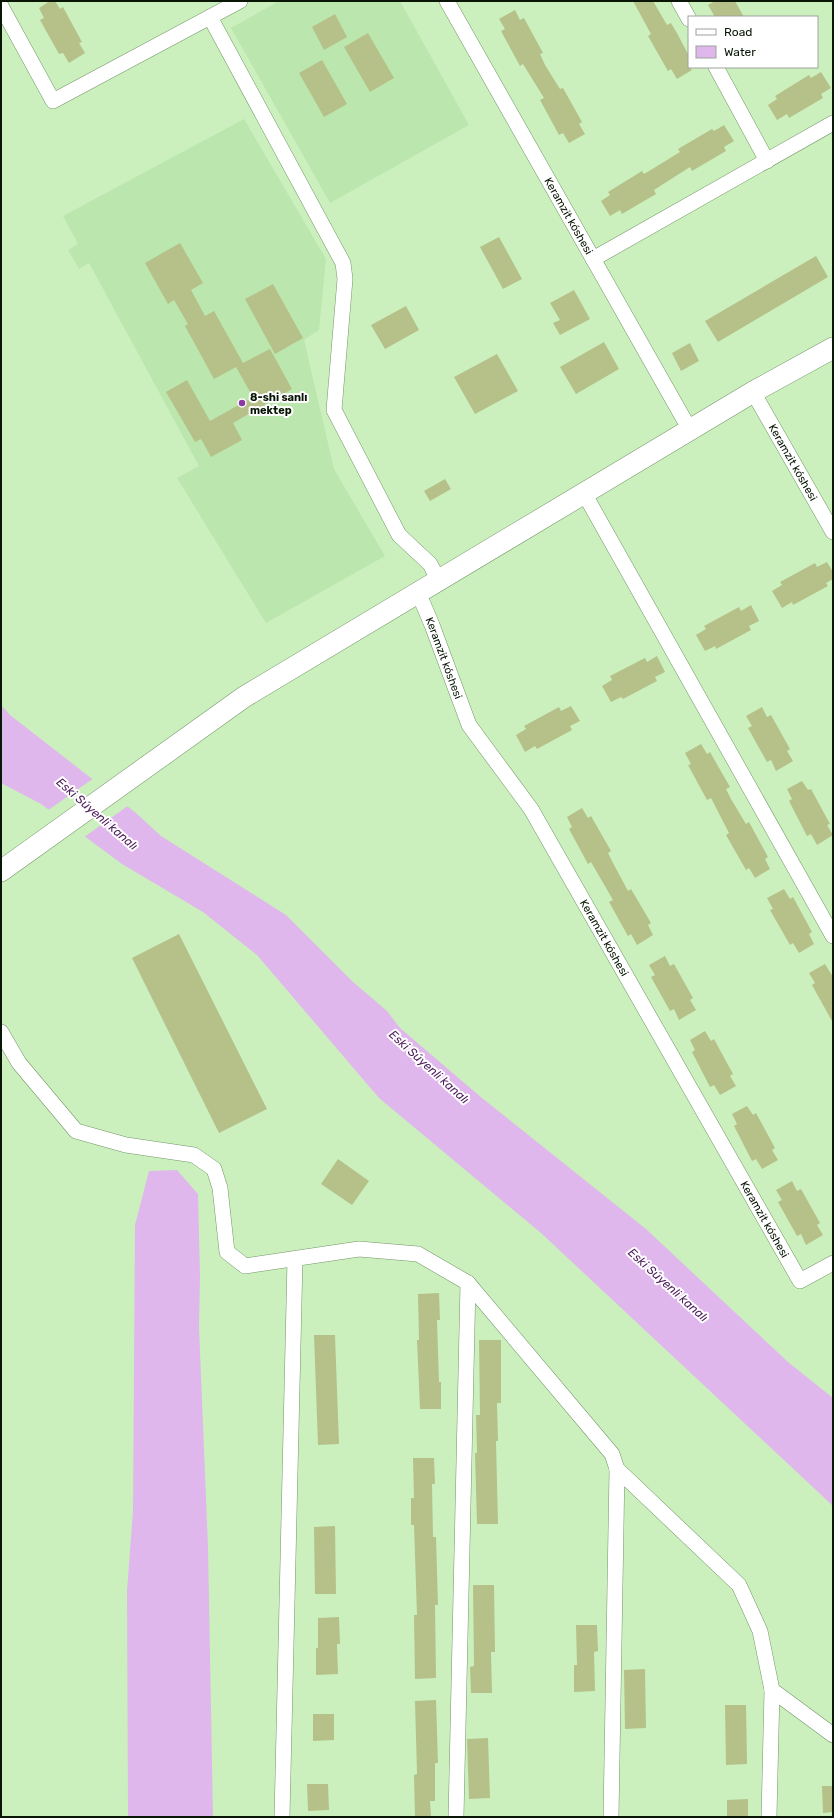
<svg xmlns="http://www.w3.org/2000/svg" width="834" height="1818" viewBox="0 0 834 1818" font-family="Rubik,sans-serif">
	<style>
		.built { fill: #bbe6ae }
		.water { fill: #dfb7ec }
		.pier { fill: #cbf0be }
		.building { fill: #b5c188 }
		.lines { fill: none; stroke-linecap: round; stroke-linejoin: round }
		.street-casing { stroke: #749668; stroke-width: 16 }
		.secondary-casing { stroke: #749668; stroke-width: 22 }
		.street { stroke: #fff; stroke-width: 15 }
		.secondary { stroke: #fff; stroke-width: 21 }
		.poi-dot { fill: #8d38a5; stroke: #fff; stroke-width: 1.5 }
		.labels { text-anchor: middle; stroke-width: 4; stroke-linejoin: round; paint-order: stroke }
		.street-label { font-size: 11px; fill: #091605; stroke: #fff }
		.poi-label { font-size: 11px; font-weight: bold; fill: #091605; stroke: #fff; text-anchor: start }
		.water-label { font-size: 12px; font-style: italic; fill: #50205e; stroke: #fff }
	</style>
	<rect width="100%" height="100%" fill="#cbf0be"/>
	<path class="built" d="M 279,1 L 400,1 L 469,125 L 330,203 L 231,28 Z
		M 244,119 L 326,259 L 319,330 L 304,340 L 334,469 L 385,556 L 266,623 L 177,478 L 199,466 L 89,263 L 79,269 L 68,250 L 78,244 L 63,216 Z"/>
	<path class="water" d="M 1,705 L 10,715 L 136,813 L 161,836 L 286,915 L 352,981 L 387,1011 L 400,1028 L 482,1098 L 646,1229 L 788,1362 L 833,1398 L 833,1506 L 541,1233 L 379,1098 L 257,955 L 203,912 L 122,864 L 41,804 L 1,783 Z
		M 177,1170 L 198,1194 L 200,1276 L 199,1327 L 208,1547 L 213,1817 L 128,1817 L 127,1591 L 133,1511 L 135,1225 L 149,1171 Z"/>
	<path class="pier" d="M 94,778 L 129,805 L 83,838 L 47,811 Z"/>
	<path class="building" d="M 50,1 L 55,1 L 60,9 L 63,7 L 82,42 L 79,43 L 85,53 L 69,63 L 63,53 L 59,54 L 40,20 L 44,18 L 39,8 Z
		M 633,1 L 653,1 L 667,25 L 671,23 L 678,35 L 689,56 L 689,67 L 692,70 L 677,79 L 671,69 L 668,71 L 648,36 L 651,34 Z
		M 715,1 L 735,1 L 744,17 L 715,17 L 708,5 Z
		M 515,10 L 520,20 L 524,18 L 543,53 L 540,54 L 545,65 L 560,89 L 563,88 L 582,122 L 579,124 L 585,134 L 569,143 L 563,133 L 559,135 L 540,100 L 544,98 L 523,64 L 520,66 L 501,31 L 505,29 L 499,19 Z
		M 335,14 L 347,37 L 324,50 L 312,27 Z
		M 368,33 L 394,78 L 370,92 L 344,47 Z
		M 322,60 L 347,104 L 324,117 L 299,73 Z
		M 821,72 L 831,88 L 821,94 L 823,98 L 789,118 L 787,114 L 777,120 L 768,105 L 777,99 L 775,96 L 809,75 L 811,78 Z
		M 724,125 L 734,141 L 724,147 L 726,151 L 692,171 L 690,167 L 654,190 L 656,194 L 622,214 L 620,210 L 610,216 L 601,201 L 610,195 L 608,192 L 642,171 L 644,174 L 654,168 L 680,152 L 678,149 L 712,129 L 714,131 Z
		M 499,237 L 522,279 L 503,289 L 480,247 Z
		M 180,243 L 203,283 L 191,290 L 205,316 L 214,311 L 243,363 L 270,349 L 292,389 L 233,423 L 242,440 L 211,457 L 201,439 L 195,442 L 166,392 L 187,380 L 210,421 L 253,397 L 236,367 L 214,379 L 185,326 L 188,324 L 174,300 L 168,304 L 145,263 Z
		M 816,256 L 828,277 L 718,342 L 705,321 Z
		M 273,284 L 303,338 L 275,354 L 245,299 Z
		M 574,290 L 590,319 L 560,335 L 553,323 L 560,320 L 550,303 Z
		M 406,306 L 419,330 L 385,349 L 371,325 Z
		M 604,342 L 619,369 L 576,394 L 560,367 Z
		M 690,343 L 699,361 L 681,371 L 672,353 Z
		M 497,354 L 518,391 L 475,414 L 454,377 Z
		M 445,479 L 451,489 L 430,501 L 424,491 Z
		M 827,562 L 833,572 L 833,579 L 826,583 L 828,586 L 793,605 L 792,602 L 782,608 L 772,591 L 782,585 L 780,582 L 815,563 L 817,567 Z
		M 751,605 L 759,621 L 749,626 L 751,630 L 716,649 L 715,646 L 705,651 L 696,635 L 706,629 L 704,626 L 739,607 L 741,611 Z
		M 657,656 L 665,672 L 655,677 L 657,681 L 623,699 L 621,697 L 611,702 L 602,686 L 612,680 L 610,676 L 645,658 L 647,662 Z
		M 571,706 L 580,721 L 570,726 L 572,730 L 537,749 L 535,746 L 525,752 L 516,735 L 526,729 L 524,726 L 559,707 L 561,711 Z
		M 762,707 L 767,717 L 771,715 L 790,749 L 787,751 L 793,761 L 776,771 L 771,760 L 767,762 L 748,728 L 752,726 L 746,716 Z
		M 701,744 L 707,754 L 710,752 L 730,787 L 726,789 L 731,799 L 746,824 L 749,822 L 768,857 L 765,859 L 770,869 L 755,878 L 749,868 L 746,870 L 726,835 L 729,833 L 711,798 L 707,800 L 688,765 L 691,764 L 685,753 Z
		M 802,781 L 808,790 L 811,789 L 830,824 L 827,825 L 833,835 L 817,845 L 811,834 L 807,836 L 789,801 L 792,799 L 787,789 Z
		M 582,808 L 588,818 L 591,816 L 611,851 L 608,853 L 613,863 L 628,891 L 631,889 L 651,923 L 648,925 L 653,935 L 637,945 L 631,934 L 628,936 L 609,902 L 613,900 L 591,862 L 588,864 L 569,829 L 572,827 L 567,817 Z
		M 784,889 L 790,899 L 793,897 L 812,932 L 809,934 L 814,944 L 799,953 L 793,943 L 790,945 L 770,910 L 773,909 L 767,898 Z
		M 179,934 L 267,1109 L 219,1133 L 132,958 Z
		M 665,956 L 670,966 L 674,964 L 693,998 L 690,1000 L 696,1010 L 679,1020 L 674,1009 L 670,1011 L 651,977 L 655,975 L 649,965 Z
		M 825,964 L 833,977 L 833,1023 L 812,985 L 815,983 L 809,973 Z
		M 705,1031 L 711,1041 L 714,1039 L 733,1074 L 730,1076 L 736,1086 L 720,1095 L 714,1085 L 710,1087 L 692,1052 L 695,1050 L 690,1040 Z
		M 747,1106 L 753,1115 L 756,1113 L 775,1148 L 772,1150 L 778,1160 L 762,1169 L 756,1159 L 752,1161 L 734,1126 L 737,1124 L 732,1114 Z
		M 338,1159 L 369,1181 L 352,1205 L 321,1184 Z
		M 792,1181 L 797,1191 L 801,1189 L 820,1223 L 817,1225 L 823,1235 L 806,1245 L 801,1234 L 797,1236 L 778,1202 L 782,1200 L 776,1190 Z
		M 439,1293 L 440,1320 L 437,1320 L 439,1382 L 441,1382 L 441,1409 L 420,1409 L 417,1340 L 419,1340 L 418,1294 Z
		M 314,1335 L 335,1335 L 339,1444 L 318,1445 Z
		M 479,1340 L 501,1340 L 501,1403 L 497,1403 L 498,1441 L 496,1441 L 498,1524 L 477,1524 L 475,1453 L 477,1453 L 476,1415 L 480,1415 Z
		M 413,1458 L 434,1458 L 435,1484 L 432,1484 L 433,1537 L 436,1537 L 438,1605 L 435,1605 L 436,1678 L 415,1679 L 414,1615 L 417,1615 L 414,1525 L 411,1525 L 411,1498 L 414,1498 Z
		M 335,1526 L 336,1594 L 315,1594 L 314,1527 Z
		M 473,1585 L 494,1585 L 495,1652 L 491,1652 L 492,1693 L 471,1693 L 470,1667 L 474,1666 Z
		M 339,1617 L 340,1644 L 337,1644 L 338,1674 L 316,1675 L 316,1648 L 318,1648 L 318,1618 Z
		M 576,1625 L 597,1625 L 598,1651 L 594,1652 L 595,1691 L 574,1692 L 574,1665 L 577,1665 Z
		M 645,1669 L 646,1728 L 625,1729 L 624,1670 Z
		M 436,1700 L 438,1763 L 435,1763 L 435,1801 L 430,1801 L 431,1817 L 415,1817 L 414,1775 L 417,1774 L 415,1701 Z
		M 725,1705 L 746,1705 L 747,1764 L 726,1765 Z
		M 313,1714 L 334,1714 L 334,1740 L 313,1741 Z
		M 488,1738 L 490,1798 L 469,1799 L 467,1739 Z
		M 307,1784 L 328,1784 L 329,1810 L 308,1811 Z
		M 822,1786 L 833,1786 L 833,1812 L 823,1813 Z
		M 748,1799 L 748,1817 L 727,1817 L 727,1800 Z"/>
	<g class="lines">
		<g class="street-casing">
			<g id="street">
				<path id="s1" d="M 447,1 L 690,430"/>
				<path d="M 679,1 L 689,19"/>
				<path d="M 1,6 L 53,101 L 240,1"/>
				<path d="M 210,17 L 343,263 L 345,279 L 334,410 L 399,535 L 430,564 L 438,579"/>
				<path d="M 716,67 L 767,161"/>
				<path d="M 593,259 L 833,123"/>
				<path id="s2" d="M 753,392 L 833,532"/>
				<path d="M 584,493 L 833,936"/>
				<path id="s3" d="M 418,592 L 432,625 L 469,725 L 531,809 L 800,1281 L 833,1263"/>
				<path d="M 1,1032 L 19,1063 L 76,1131 L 126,1145 L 194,1155 L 214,1169 L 220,1188 L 227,1252 L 245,1266 L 359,1249 L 418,1254 L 468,1283 L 612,1454 L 617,1469 L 739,1585 L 760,1631 L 772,1690 L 833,1735"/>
				<path d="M 282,1817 L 295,1259"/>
				<path d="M 456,1817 L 468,1283"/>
				<path d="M 611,1817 L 617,1469"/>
				<path d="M 769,1817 L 772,1690"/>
			</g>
		</g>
		<g class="secondary-casing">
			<path id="secondary" d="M 1,871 L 244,697 L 753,392 L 833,348"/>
		</g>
		<use href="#street" class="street"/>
		<use href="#secondary" class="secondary"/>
	</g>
	<circle class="poi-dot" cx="242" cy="403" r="4"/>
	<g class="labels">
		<g class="street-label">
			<text dy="4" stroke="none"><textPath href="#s1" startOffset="247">Keramzit kóshesi</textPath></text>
			<text dy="4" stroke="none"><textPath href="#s2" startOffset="81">Keramzit kóshesi</textPath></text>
			<text dy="4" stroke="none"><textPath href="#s3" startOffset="71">Keramzit kóshesi</textPath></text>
			<text dy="4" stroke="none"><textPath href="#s3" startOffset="395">Keramzit kóshesi</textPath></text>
			<text dy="4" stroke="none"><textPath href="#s3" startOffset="719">Keramzit kóshesi</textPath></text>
		</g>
		<g class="poi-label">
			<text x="250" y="401">8-shi sanlı<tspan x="250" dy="13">mektep</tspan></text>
		</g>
		<g class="water-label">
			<text transform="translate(97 814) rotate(41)" y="4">Eski Súyenli kanalı</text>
			<text transform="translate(429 1067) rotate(42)" y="4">Eski Súyenli kanalı</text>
			<text transform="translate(668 1285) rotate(42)" y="4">Eski Súyenli kanalı</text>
		</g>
	</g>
	<rect width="834" height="1818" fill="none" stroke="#091605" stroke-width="4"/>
	<rect x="688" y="16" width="130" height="52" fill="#ffffff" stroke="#9da29b"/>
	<rect x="696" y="29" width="20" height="6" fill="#ffffff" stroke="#9da29b"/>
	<text x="724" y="36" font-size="12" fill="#091605">Road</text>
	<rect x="696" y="46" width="20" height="12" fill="#dfb7ec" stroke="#9da29b"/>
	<text x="724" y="56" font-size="12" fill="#091605">Water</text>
</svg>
